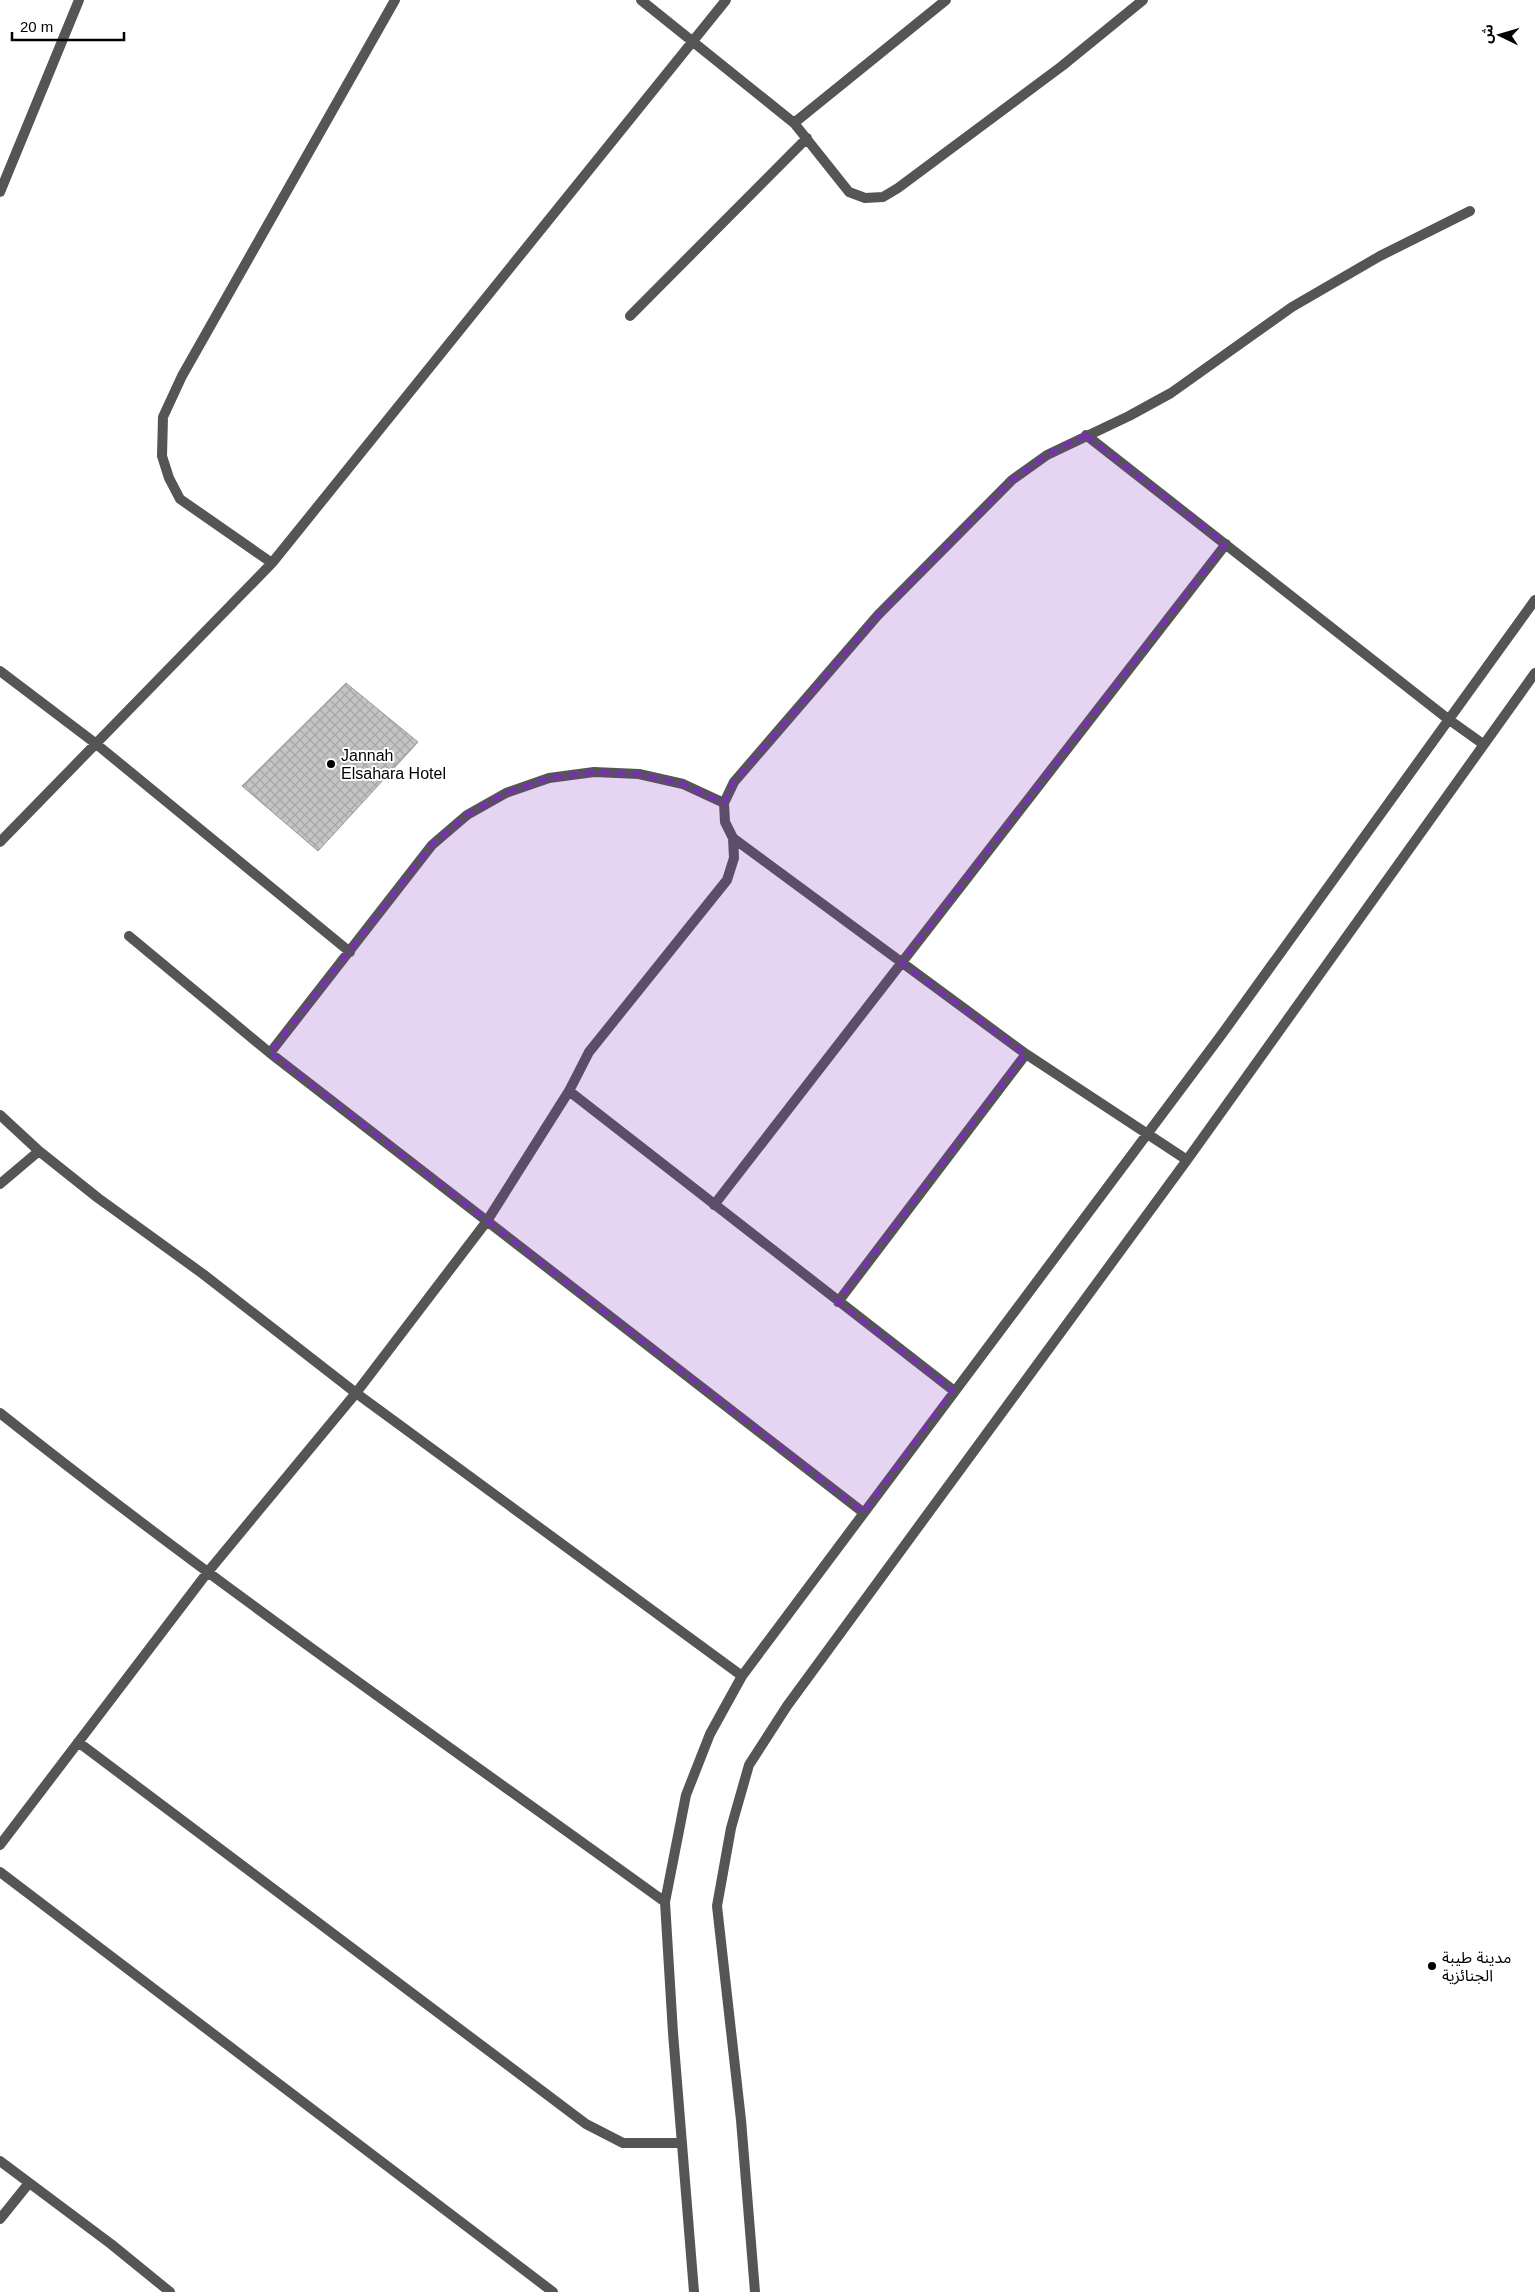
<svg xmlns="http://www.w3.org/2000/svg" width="1535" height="2292" viewBox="0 0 1535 2292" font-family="Helvetica,'Noto Sans Arabic',sans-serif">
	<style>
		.building { fill: url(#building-cross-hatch); stroke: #999 }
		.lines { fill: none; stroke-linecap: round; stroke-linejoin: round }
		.minor { stroke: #555; stroke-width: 10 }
		.marked { fill: #7b2cbf; fill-opacity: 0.2; stroke: #7b2cbf; stroke-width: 4; stroke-dasharray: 10 6; stroke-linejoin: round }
		.poi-dot { fill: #000; stroke: #fff; stroke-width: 2 }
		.labels { text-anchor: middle; stroke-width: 4; stroke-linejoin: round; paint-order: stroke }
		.poi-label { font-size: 16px; fill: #000; stroke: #fff; text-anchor: start }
	</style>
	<defs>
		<pattern id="building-cross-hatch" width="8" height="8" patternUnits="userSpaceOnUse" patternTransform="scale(1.25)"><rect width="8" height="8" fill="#c4c4c4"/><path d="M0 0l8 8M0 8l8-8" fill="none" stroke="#a7a7a7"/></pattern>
	</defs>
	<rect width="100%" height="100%" fill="#fff"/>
	<path class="building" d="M 346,683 L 418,742 L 318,851 L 242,786 Z"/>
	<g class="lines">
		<path class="minor" d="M 641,0 L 794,123 L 849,192 L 865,198 L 883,197 L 898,188 L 1062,66 L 1143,0
			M 794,123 L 946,0
			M 0,192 L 79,0
			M 630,316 L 807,138
			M 1086,435 L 1448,719 L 1483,744
			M 272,563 L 180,499 L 169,478 L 162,456 L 163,417 L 182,376 L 395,0
			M 0,671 L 95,743 L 350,952
			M 733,838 L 1026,1054 L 1187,1160
			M 0,842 L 272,563 L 726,0
			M 129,936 L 270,1053 L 864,1513
			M 270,1053 L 432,845 L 467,815 L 506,793 L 549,778 L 594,772 L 639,774 L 683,784 L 724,803
			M 569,1091 L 953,1390
			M 0,1115 L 39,1151 L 98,1198 L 203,1274 L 356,1393 L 742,1676
			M 0,1184 L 39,1151
			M 714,1205 L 1226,544
			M 838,1302 L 1026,1054
			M 0,1413 C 215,1584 442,1741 665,1902
			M 78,1742 L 586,2124 L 623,2143 L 682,2143
			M 0,1845 L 207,1573 L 356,1393 L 487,1221 L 569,1091 L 589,1052 L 727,880 L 734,858 L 733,838 L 725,822 L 724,803 L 734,782 L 878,615 L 1012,480 L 1047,455 L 1129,416 L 1171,393 L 1292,307 L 1380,256 L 1470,211
			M 0,1872 L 553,2292
			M 0,2161 L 111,2244 L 170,2292
			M 0,2219 L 29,2183
			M 694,2292 L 673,2033 L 665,1902 L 686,1795 L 710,1734 L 742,1676 L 1222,1034 L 1535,600
			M 755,2292 L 741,2120 L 717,1906 L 731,1828 L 749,1765 L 787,1706 L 1187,1160 L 1535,673"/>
	</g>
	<path class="marked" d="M 1086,435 L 1226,544 L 902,963 L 1026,1054 L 838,1302 L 953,1390 L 864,1513 L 270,1053 L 432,845 L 467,815 L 506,793 L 549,778 L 594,772 L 639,774 L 683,784 L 724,803 L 734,782 L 878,615 L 1012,480 L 1047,455 Z"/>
	<g class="poi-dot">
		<circle cx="331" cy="764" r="5"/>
		<circle cx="1432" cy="1966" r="5"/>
	</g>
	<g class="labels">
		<g class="poi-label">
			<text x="341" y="761">Jannah<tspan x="341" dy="18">Elsahara Hotel</tspan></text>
			<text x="1442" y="1963">مدينة طيبة<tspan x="1442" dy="18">الجنائزية</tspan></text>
		</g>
	</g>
	<g transform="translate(1500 35) rotate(275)" stroke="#ffffff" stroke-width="4" paint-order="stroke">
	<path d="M0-4L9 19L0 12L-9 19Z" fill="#000000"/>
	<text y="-8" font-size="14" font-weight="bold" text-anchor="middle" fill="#000000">ش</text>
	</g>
	<path d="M12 32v8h112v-8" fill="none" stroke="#000000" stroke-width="2.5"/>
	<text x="20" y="32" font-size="15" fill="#000000" stroke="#ffffff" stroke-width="4" paint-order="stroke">20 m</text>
</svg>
